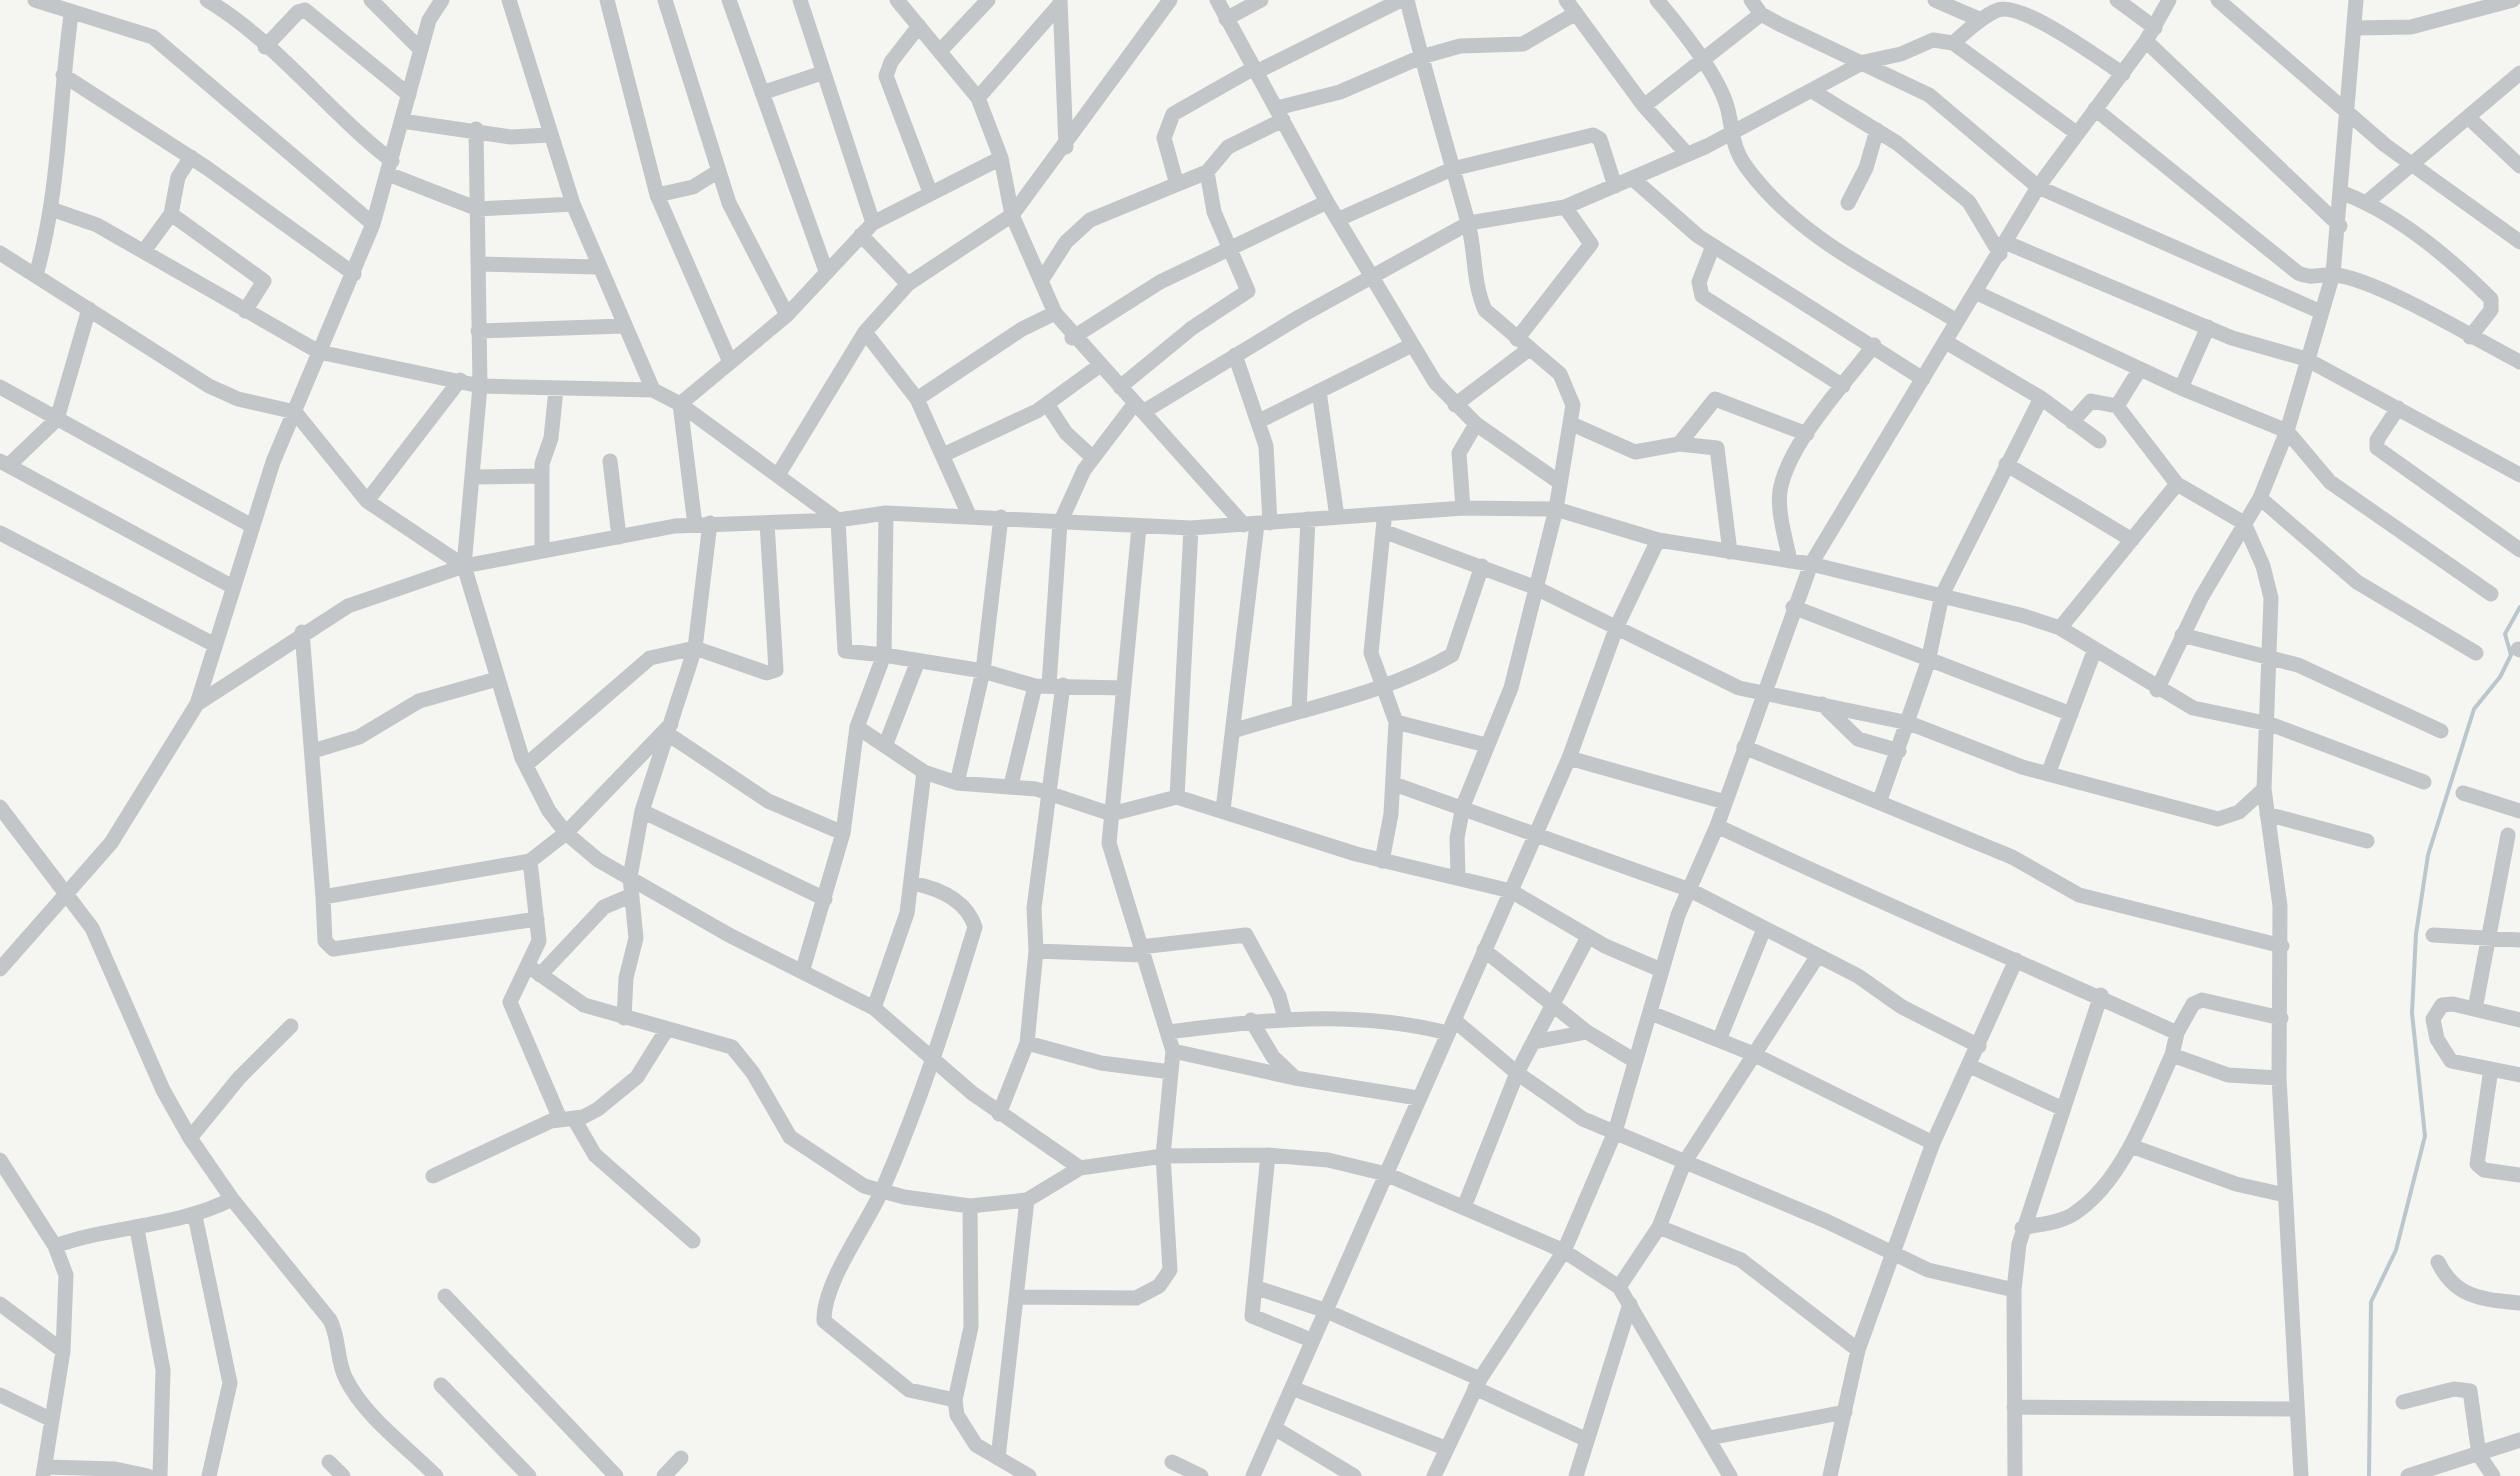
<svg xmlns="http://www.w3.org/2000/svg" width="2520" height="1476" viewBox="0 0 2520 1476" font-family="'Open Sans',sans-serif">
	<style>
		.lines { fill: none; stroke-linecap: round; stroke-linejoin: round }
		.stream { stroke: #bbc7cc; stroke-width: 4 }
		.minor { stroke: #c2c6c9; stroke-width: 15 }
	</style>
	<rect width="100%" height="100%" fill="#f5f5f1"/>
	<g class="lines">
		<path class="stream" d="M 2369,1476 L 2371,1302 L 2396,1250 L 2425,1136 L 2412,1013 L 2416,934 L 2428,855 L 2474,709 L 2500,677 L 2511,655 L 2505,634 L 2520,607"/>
		<path class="minor" d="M 35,0 L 153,37 L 373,224
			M 207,0 C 276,41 328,112 392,161
			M 371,0 L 421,50
			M 509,0 L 573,204 L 653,390
			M 607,0 L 657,195 L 730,362
			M 665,0 L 729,203 L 787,315
			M 729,0 L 826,271
			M 800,0 L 873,223
			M 897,0 L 978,98 L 1001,158 L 1012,215 L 1055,313 L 1244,525
			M 1060,0 L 1066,147
			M 1217,0 L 1327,202 L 1435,382 L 1476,424 L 1559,482
			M 1407,0 C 1425,74 1447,146 1467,219 C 1476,249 1472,281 1485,310 L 1560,374 L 1573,405 L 1556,509 L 1511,688 L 1463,806 L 1457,838 L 1458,878
			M 1566,0 L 1644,106 L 1687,154
			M 1657,0 C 1679,26 1720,77 1728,110 C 1733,132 1732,148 1747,168 C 1800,240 1883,276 1957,321
			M 1751,0 L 1761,14 L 1779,24 L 1929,95 L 2038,187 L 2321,312
			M 1935,0 L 1981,20
			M 2117,0 L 2155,28
			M 2218,0 L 2385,145 L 2520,242
			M 1226,19 L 1261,0
			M 919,26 L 891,62 L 886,76 L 930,192
			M 2356,28 L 2411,27 L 2513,0
			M 2146,41 L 2340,226
			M 1953,43 C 1966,32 1982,16 1998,10 C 2022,1 2101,60 2123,74
			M 265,47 L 298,12 L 305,10 L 409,95
			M 941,50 L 988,0
			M 1256,72 L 1401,0
			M 63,75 L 207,168 L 354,274
			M 1814,92 L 1897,143 L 1969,202 L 2000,254
			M 762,93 L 822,73
			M 978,98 L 1060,4
			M 1644,106 L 1761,14
			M 1277,108 L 1340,92 L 1421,57 L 1460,46 L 1523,44 L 1576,13
			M 2095,109 L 2298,273 C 2313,280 2322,273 2336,275 C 2381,281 2475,339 2520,362
			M 2468,117 L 2520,166
			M 402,121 L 511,137 L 550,135
			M 476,129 L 480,386 L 464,566 L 522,758 L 549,811 L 566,833 L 598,860 L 729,935 L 874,1008 L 972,1093 L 1080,1168 L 1163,1156 L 1268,1155 L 1328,1160 L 1386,1174 L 1564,1251 L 1619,1287 L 1730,1476
			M 388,174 L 478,209 L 573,204
			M 1632,178 L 1698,236 L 1923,379
			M 1176,181 L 1164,138 L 1173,114 L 1254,68
			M 2343,193 C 2398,214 2450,258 2491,299 L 2491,310 L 2470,337
			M 657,195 L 693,187 L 717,172
			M 2367,202 L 2520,73
			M 1848,203 L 1866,168 L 1877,130
			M 54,210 L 97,225 L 319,352 L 480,386 L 653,390 L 680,404 L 838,520 L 845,651 L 884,655 L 857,727 L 924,772 L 907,913 L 874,1008
			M 171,214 L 264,281 L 245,311
			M 1339,219 L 1452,169 L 1593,135 L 1600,139 L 1615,186
			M 861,235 L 908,284
			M 2007,243 L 2232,338 L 2306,359 L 2520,475
			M 1713,246 L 1699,282 L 1702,296 L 1843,386
			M 144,251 L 171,214 L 178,177 L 191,157
			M 0,253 L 209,386 L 238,399 L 295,412 L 367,501 L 464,566
			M 479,264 L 597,267
			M 36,275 C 60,191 59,102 71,15
			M 1041,281 L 1066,242 L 1090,220 L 1207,172 L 1228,147 L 1283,120
			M 1975,292 L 2181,388 L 2287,431 L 2330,482 L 2491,594
			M 478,331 L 623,326
			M 865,332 L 917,399 L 969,515
			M 1072,338 L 1160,282 L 1327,202
			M 1517,339 L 1591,244 L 1565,207
			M 1235,355 L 1266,446 L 1270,523
			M 0,387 L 252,526
			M 1120,387 L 1192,328 L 1248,291 L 1214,212 L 1207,172
			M 2181,388 L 2208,327
			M 1319,391 L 1337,517
			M 2041,398 L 2099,441
			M 917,399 L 1022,329 L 1055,313
			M 1047,404 L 1066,433 L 1092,457
			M 1455,405 L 1529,349
			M 2117,406 L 2140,369
			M 2398,408 L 2377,440 L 2377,448 L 2520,550
			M 1143,412 L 1299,317 L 1469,223 L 1565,207 L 1707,146 L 1864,62 L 1901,54 L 1933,40 L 1953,43 L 2075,132
			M 1259,421 L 1412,345
			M 2072,422 L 2091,401 L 2117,406 L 2177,484
			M 1572,424 L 1635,452 L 1679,444 L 1717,448 L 1730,552
			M 1679,444 L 1715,399 L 1807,434
			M 943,455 L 1037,411 L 1099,366
			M 0,461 L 233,587
			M 610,461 L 619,537
			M 2006,464 L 2132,540
			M 9,465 L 57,419 L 89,309
			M 778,475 L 865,332 L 908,284 L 1012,215 L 1170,0
			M 474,477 L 541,476
			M 2260,498 L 2357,582 L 2476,653
			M 367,501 L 460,380
			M 1463,508 L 1459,453 L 1476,424
			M 886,513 L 884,655 L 983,671 L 1035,686 L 1123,688
			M 695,525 L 680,404 L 787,315 L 873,223 L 1001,158
			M 1383,531 L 1534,587 L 1739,688 L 1909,723 L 2022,767 L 2218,819 L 2239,812 L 2264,789
			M 0,533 L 215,645
			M 542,551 L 542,464 L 551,438 L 556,390
			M 1790,561 C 1786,540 1777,512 1780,491 C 1788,443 1845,384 1874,345
			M 1793,607 L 2071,714
			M 2060,628 L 2177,484 L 2244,523 L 2263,566 L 2271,598 L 2264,789 L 2280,906 L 2279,1078 L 2301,1476
			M 302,632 L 323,897 L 530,861 L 566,833 L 671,724
			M 2182,635 L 2298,665 L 2441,731
			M 2518,649 L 2520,650
			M 1049,685 L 1060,523 L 1084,470 L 1135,403
			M 2157,690 L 2201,598 L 2260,498 L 2287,431 L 2333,274 L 2356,0
			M 197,704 L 273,462 L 373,224 L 429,20 L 442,0
			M 1822,704 L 1858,739 L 1899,751
			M 1299,710 L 1308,519
			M 1396,722 L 1486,745
			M 1236,730 C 1309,707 1386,693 1452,655 L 1482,566
			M 668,734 L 768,801 L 843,833
			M 885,746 L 918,661
			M 1744,747 L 2012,857 L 2079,895 L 2282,946
			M 313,751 L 359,737 L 419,701 L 497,679
			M 1569,758 L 1725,802
			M 526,765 L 650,658 L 695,648 L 767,673 L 776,670 L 767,523
			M 924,772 L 957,783 L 1036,789 L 1111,814 L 1177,797 L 1191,528
			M 2048,774 L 2095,649
			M 957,783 L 983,671 L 1001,517
			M 1394,784 L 1690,890 L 1858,976 L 1902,1007 L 1979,1046
			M 1011,785 L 1035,686
			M 2463,793 L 2520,811
			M 1177,797 L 1356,854 L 1511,891 L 1605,946 L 1661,970
			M 1880,800 L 1928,662 L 1942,595 L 2041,398 L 1946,342
			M 0,807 L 92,928 L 163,1090 L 190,1138 L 232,1199 L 330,1320 C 340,1339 336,1360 346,1379 C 365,1417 407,1447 436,1476
			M 1223,810 L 1257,524
			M 642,811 L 825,899
			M 2267,814 L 2367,841
			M 1717,826 C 1869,898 2024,963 2177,1033 L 2172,1055 L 2228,1075 L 2279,1078
			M 530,861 L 539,941 L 510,1002 L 560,1119
			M 1382,861 L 1391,814 L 1396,722 L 1371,653 L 1384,521
			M 911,883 C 938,888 966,899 975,927 C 948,1016 920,1103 883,1188 C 867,1225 823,1282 824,1321 L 909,1390 L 955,1400
			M 323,897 L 325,941 L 333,949 L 537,919
			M 2433,935 L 2520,940
			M 1140,947 L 1246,935 L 1279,996 L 1285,1018
			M 1484,950 L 1587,1032 L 1635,1061
			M 1036,951 L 1143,955
			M 528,966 L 584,1005 L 732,1047 L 753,1073 L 790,1137 L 864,1186 L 904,1197 L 970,1206 L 1027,1200 L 1080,1168
			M 0,969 L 111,843 L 197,704 L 348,606 L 464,566 L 675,526 L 838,520 L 886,513 L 1191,528 L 1463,508 L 1556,509 L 1658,540 L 1811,564 L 2024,616 L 2060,628 L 2193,708 L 2270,724 L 2424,782
			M 803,969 L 843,833 L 857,727
			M 540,975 L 604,907 L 630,896
			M 2475,1009 L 2508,835
			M 1651,1013 L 1751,1053 L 1933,1143
			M 624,1018 L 626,978 L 636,938 L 630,877 L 642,811 L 695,648 L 710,523
			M 1251,1020 L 1273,1057 L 1293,1076
			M 1454,1020 L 1517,1073 L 1583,1119 L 1826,1221 L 1928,1270 L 2014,1290
			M 2520,1020 L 2453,1004 L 2442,1005 L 2433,1019 L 2437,1039 L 2451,1061 L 2520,1075
			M 1168,1032 C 1264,1020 1353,1009 1448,1033
			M 2177,1033 L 2193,1004 L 2202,1000 L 2281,1018
			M 1719,1040 L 1764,929
			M 1534,1042 L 1587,1032
			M 1027,1043 L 1036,951 L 1034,908 L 1063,685
			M 1173,1051 L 1295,1078 L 1418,1098
			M 1970,1066 L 2061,1108
			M 2491,1069 L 2477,1164 L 2484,1170 L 2520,1175
			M 999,1114 L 1027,1043 L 1101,1063 L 1171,1072
			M 574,1119 L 595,1155 L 693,1241
			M 190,1138 L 239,1078 L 291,1026
			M 2131,1146 L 2236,1184 L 2285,1195
			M 1268,1155 L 1252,1316 L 1311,1340
			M 0,1160 L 55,1246 L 66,1275 L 63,1351 L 43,1476
			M 433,1176 L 551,1121 L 583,1117 L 598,1109 L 637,1077 L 667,1029
			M 970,1206 L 971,1327 L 955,1400 L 957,1415 L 976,1445 L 1029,1476
			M 1464,1207 L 1517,1073 L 1588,937
			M 195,1216 L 230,1383 L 209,1476
			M 1659,1227 L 1741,1260 L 1858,1350
			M 2022,1228 C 2039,1224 2061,1223 2075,1213 C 2125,1179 2148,1107 2172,1055
			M 137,1229 L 163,1370 L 160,1476
			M 55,1246 C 113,1225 175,1228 232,1199
			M 2438,1262 C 2456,1299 2483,1299 2520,1303
			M 1619,1287 L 1659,1227 L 1684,1163 L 1817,957
			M 1257,1288 L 1324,1310 L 1480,1379
			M 445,1296 L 616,1476
			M 1017,1297 L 1136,1298 L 1159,1286 L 1170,1270 L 1163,1156 L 1173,1051 L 1109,843 L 1139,527
			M 0,1304 L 63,1351
			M 441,1385 L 529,1476
			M 1292,1388 L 1445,1448
			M 1475,1388 L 1585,1439
			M 0,1395 L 50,1419
			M 2403,1402 L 2454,1389 L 2470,1391 L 2479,1455 L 2493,1476
			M 2014,1407 L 2297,1409
			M 1276,1429 L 1354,1476
			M 1709,1438 L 1845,1412
			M 998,1458 L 1027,1200
			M 329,1462 L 343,1476
			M 1172,1462 L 1201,1476
			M 45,1467 L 115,1469 L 148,1476
			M 664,1476 L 681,1458
			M 1253,1476 L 1511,891 L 1569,758 L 1617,626 L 1658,540
			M 1434,1476 L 1480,1379 L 1564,1251 L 1615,1132 L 1678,915 L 1717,826 L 1811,564 L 2038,187 L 2146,41 L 2169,0
			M 1576,1476 L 1630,1304
			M 1830,1476 L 1858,1350 L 1910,1206 L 1933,1143 L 2016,960
			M 2015,1476 L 2014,1290 L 2019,1244 L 2101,995
			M 2408,1476 L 2520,1440"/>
	</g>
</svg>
